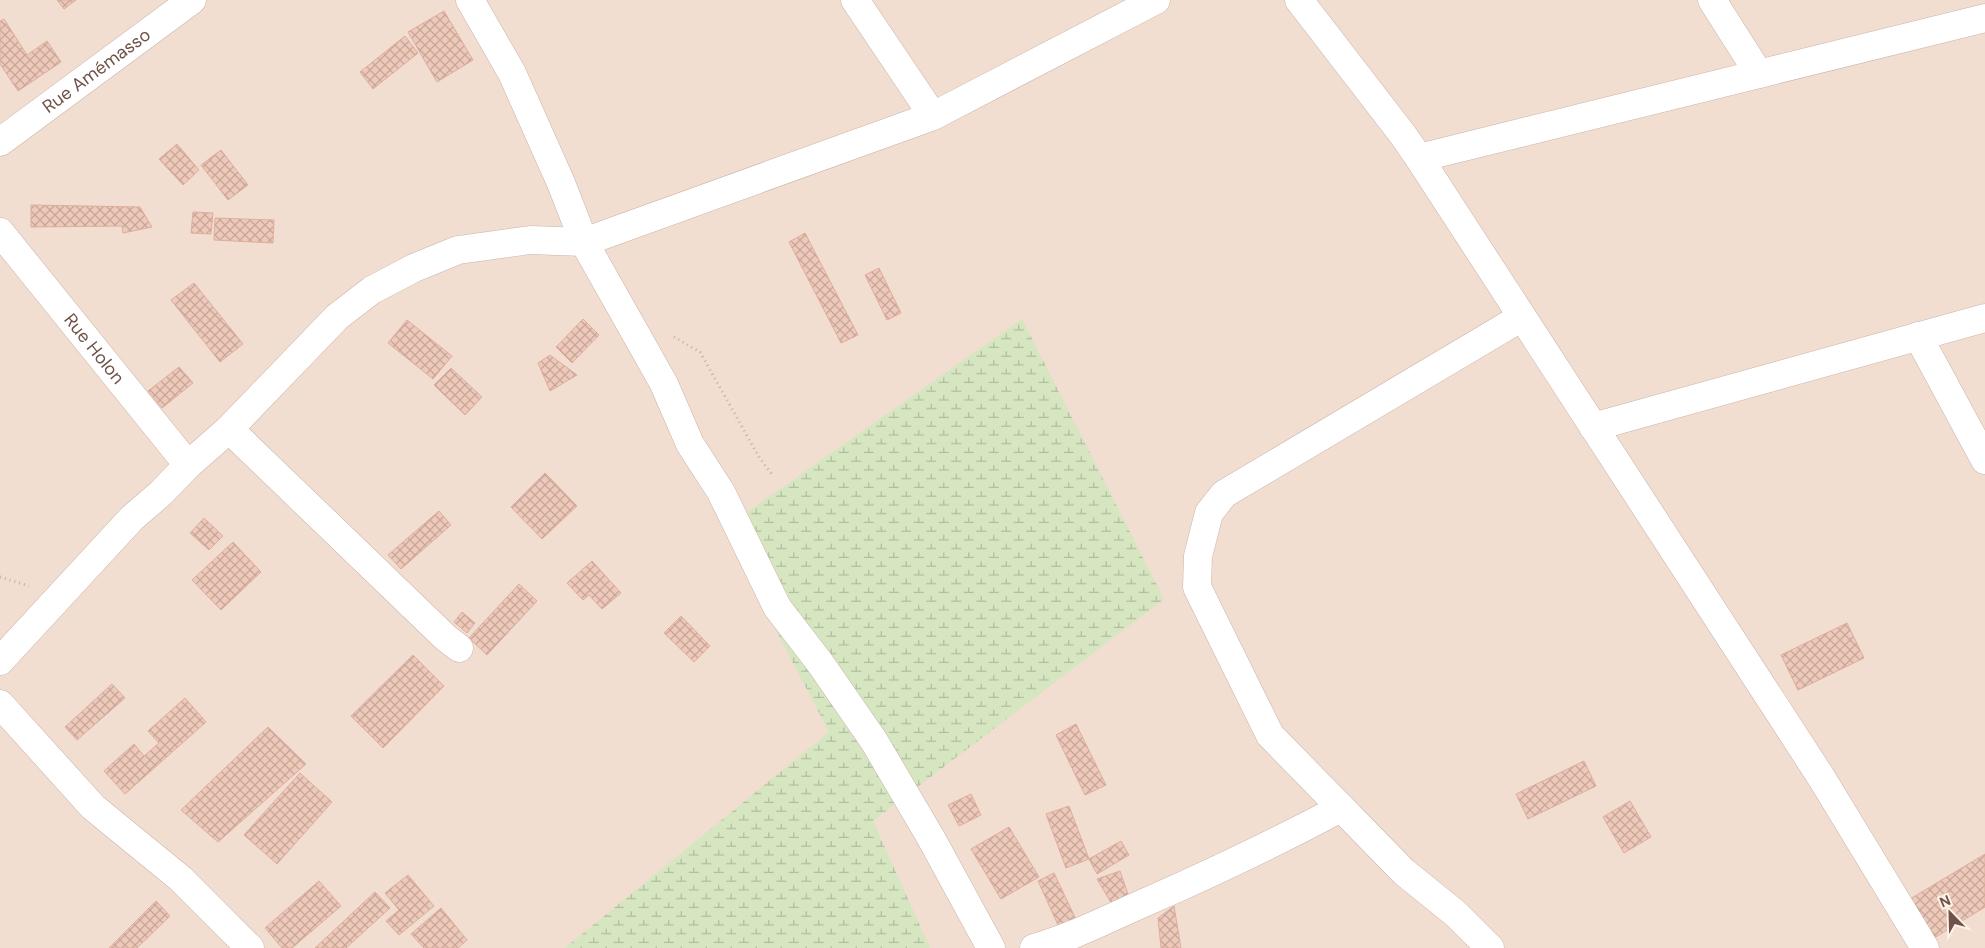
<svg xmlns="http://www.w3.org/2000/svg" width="1985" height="948" viewBox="0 0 1985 948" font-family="'DM Sans',sans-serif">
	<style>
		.residential { fill: #f1ded0 }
		.wetland { fill: url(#wetland-marsh) }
		.building { fill: url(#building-cross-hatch); stroke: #dfae9c }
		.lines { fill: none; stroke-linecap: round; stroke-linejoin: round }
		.minor-casing { stroke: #cab4a9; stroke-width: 29 }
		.path { stroke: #d2ac9e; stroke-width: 3; stroke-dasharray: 1 4; stroke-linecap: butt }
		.minor { stroke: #fff; stroke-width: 28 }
		.labels { text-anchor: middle; stroke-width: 5; stroke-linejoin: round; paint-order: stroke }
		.street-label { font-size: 18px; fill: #6f534a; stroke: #fef2e7 }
	</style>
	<defs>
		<pattern id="wetland-marsh" width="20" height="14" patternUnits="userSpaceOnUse" patternTransform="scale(1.25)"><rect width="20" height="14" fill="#d5e6c1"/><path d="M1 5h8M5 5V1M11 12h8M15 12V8" fill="none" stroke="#b1bd9f"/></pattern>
		<pattern id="building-cross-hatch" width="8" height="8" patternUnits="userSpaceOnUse" patternTransform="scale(1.25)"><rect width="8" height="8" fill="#eec9ba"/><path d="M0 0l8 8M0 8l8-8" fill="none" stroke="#c5a699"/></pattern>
	</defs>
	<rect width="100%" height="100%" fill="#faede1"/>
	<path class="residential" d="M 0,0 L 1985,0 L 1985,948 L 0,948 Z"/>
	<path class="wetland" d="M 1022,319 L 1164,599 L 873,821 L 930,948 L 565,948 L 829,732 L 723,529 Z"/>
	<path class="building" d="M 57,0 L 76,0 L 64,9 Z
		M 444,11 L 473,60 L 437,82 L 408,32 Z
		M 4,19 L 27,55 L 47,41 L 61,62 L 18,91 L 0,64 L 0,21 Z
		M 405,36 L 418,53 L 373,89 L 360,72 Z
		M 177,144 L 199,170 L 183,185 L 159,159 Z
		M 221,150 L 248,185 L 228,200 L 201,165 Z
		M 31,205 L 140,207 L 152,227 L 123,233 L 122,226 L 31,227 Z
		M 193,212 L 213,213 L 211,234 L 191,233 Z
		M 215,218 L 274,220 L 273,243 L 214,240 Z
		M 805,233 L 858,335 L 841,343 L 789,242 Z
		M 879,268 L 901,313 L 887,320 L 865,275 Z
		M 194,283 L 243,344 L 220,362 L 171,300 Z
		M 583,319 L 599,335 L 572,363 L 556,347 Z
		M 407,320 L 452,356 L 433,379 L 388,343 Z
		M 550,355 L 577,375 L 550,391 L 538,363 Z
		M 179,367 L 193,383 L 162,408 L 148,391 Z
		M 451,368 L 482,397 L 465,415 L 434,385 Z
		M 545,473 L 577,506 L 542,539 L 511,507 Z
		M 439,511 L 451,525 L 401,569 L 388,555 Z
		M 204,518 L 223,536 L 209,550 L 190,533 Z
		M 233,542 L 261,572 L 221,610 L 192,580 Z
		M 592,561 L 621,593 L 602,609 L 589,595 L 583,600 L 567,583 Z
		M 519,584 L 537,601 L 487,655 L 469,638 Z
		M 462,612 L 475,623 L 467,633 L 454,622 Z
		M 681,616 L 710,646 L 694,662 L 664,633 Z
		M 1847,623 L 1864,658 L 1798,690 L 1781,655 Z
		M 413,655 L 444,686 L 383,748 L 351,716 Z
		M 112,684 L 125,698 L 77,740 L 65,727 Z
		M 185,698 L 206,722 L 125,794 L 104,771 L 134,744 L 144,756 L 159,743 L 148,731 Z
		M 1076,724 L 1106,785 L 1085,795 L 1056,735 Z
		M 268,727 L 306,764 L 218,842 L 181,810 Z
		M 1584,761 L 1596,786 L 1528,819 L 1516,794 Z
		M 300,773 L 332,802 L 277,864 L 244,835 Z
		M 971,794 L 981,815 L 959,826 L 948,805 Z
		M 1630,801 L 1651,837 L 1624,853 L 1603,817 Z
		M 1069,806 L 1089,859 L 1066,868 L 1046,814 Z
		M 1009,827 L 1039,877 L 1001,899 L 971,849 Z
		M 1121,841 L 1129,855 L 1097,874 L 1089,859 Z
		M 1985,854 L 1985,907 L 1934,938 L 1910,899 Z
		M 1120,871 L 1132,906 L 1116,911 L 1097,879 Z
		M 1054,873 L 1081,930 L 1063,936 L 1038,881 Z
		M 408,875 L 434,906 L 399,935 L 386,921 L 399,910 L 385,893 Z
		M 319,881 L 341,906 L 292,948 L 282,948 L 265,928 Z
		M 375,892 L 390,908 L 346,948 L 315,948 Z
		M 156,901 L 170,916 L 137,948 L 109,948 Z
		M 1174,906 L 1181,948 L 1161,948 L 1158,918 Z
		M 441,908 L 467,940 L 458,948 L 424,948 L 411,934 Z"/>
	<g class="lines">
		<g class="minor-casing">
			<g id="minor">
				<path d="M 470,0 L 512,73 L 561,183 L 584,242 L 664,384 L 690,444 L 721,492 L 777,607 L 820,663 L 874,741 L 931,838 L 991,948"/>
				<path d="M 855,0 L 933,116"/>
				<path d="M 1299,0 L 1403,135 L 1419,158 L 1821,777 L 1925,948"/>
				<path d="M 1712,0 L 1759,74"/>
				<path id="s1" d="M 0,142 L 192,0"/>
				<path d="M 1419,158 L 1985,18"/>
				<path id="s2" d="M 0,232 L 188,465"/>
				<path d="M 1918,336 L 1985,460"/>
				<path d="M 1593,427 L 1985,318"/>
				<path d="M 229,429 L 446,638 L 459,648"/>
				<path d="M 0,661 L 132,518 L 161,493 L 188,465 L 229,429 L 337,317 L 372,290 L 414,268 L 458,250 L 530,240 L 584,242 L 933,116 L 1156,0"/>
				<path d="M 0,704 L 93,807 L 181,879 L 250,948"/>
				<path d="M 1034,948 C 1073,937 1109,918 1146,902 C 1212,873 1277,842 1341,808"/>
				<path d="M 1490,948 L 1456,914 L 1404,872 L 1270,735 L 1197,587 L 1198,556 L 1209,513 L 1224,494 L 1522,317"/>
			</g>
		</g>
		<path class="path" d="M 674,337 L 700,352 L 759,457 L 773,476
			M 0,577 L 29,586"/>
		<use href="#minor" class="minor"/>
	</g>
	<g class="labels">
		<g class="street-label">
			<text dy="6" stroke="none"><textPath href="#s1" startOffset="120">Rue Amémasso</textPath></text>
			<text dy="6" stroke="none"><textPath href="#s2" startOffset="150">Rue Holon</textPath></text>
		</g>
	</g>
	<g transform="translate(1950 913) rotate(337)" stroke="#fef2e7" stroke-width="4" paint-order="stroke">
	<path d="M0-4L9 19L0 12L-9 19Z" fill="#6f534a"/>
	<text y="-8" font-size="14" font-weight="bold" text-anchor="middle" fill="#6f534a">N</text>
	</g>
</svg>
